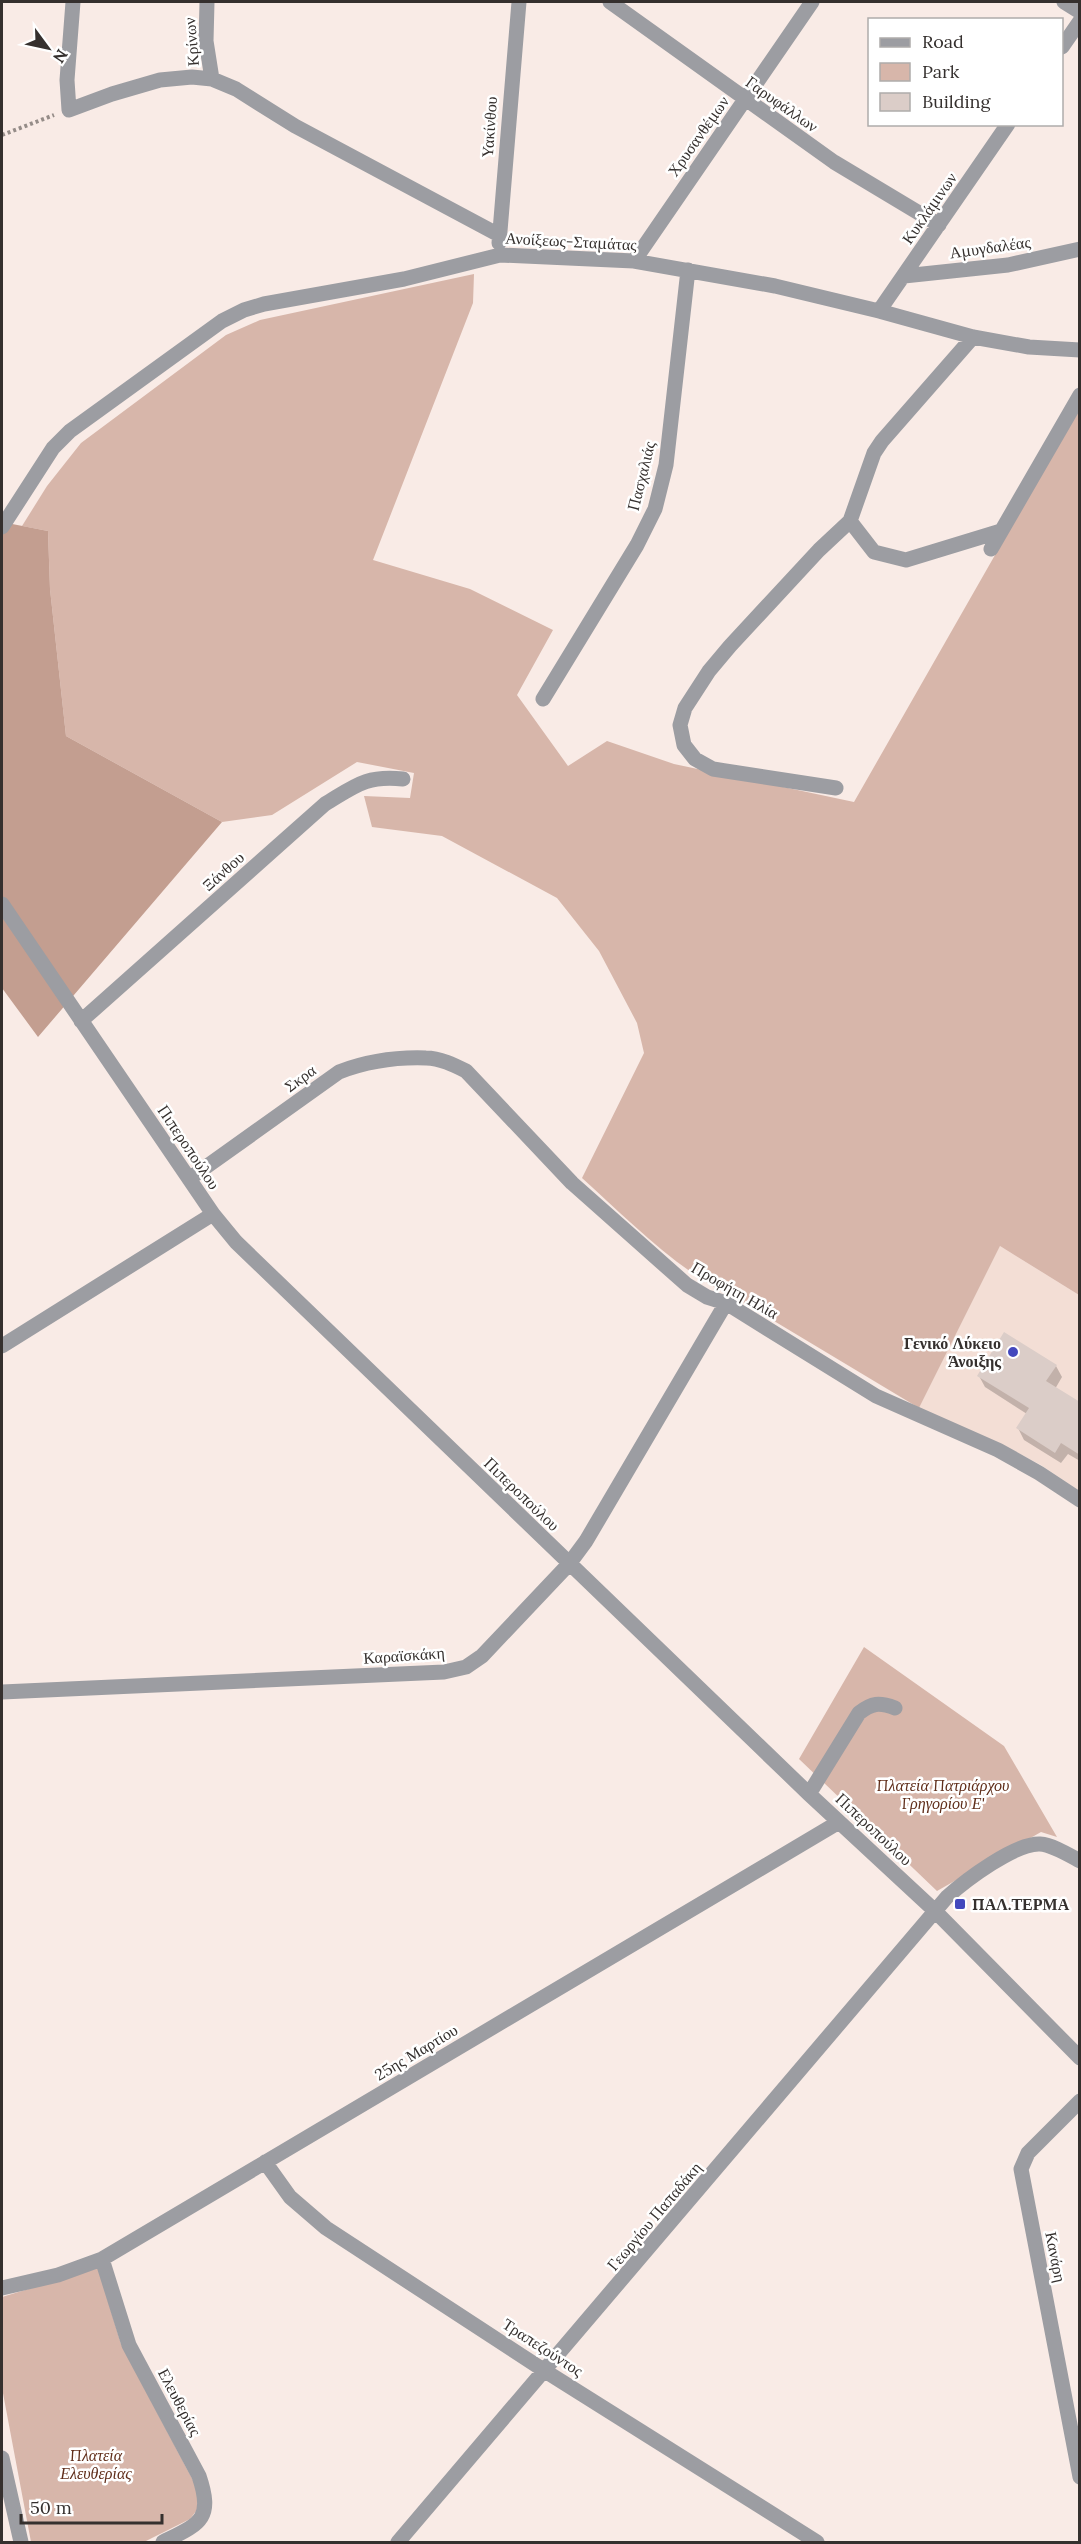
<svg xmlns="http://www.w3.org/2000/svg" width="1081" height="2544" viewBox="0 0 1081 2544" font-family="Lora,serif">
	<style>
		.built { fill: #f3ded5 }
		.green { fill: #d7b6aa }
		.forest { fill: #c39e90 }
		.shadow { fill: #0003 }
		.building { fill: #dbcdc8 }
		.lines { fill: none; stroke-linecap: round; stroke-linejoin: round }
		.path { stroke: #958c88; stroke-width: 4; stroke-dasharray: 3 3; stroke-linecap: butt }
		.minor { stroke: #9c9da2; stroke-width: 15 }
		.poi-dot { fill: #4348bd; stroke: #fff; stroke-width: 2 }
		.labels { text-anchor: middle; stroke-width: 5; stroke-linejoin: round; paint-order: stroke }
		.street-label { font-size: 16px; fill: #35302e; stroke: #fff }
		.poi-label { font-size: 16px; font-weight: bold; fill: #35302e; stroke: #fff; text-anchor: end }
		.park-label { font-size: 16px; font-style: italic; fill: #602e1a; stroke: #fff }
	</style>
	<rect width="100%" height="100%" fill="#f9ebe6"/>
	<path class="built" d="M 1000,1246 L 1079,1295 L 1079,1491 L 1041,1465 L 1001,1444 L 919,1408 Z"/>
	<path class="green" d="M 474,274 L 473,303 L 373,560 L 470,589 L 553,630 L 517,695 L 568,766 L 607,741 L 674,764 L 854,802 L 1079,408 L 1079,1295 L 1000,1246 L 919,1408 L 736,1298 C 677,1271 630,1221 582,1178 L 644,1053 L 637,1023 L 599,951 L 557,898 L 442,836 L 372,827 L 364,796 L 410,798 L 414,773 L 357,762 L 272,815 L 222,822 L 66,736 L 50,589 L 48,531 L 22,526 L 47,486 L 81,443 L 226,335 L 260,320 Z
		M 864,1647 L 1004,1746 L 1057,1837 L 1041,1832 L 937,1891 L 799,1759 Z
		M 98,2268 L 121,2344 L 196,2486 L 198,2497 L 197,2510 L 190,2519 L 144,2542 L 31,2542 L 2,2388 L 2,2297 Z"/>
	<path class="forest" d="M 2,522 L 48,531 L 50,589 L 66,736 L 222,822 L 38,1037 L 2,988 Z"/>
	<path class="shadow" d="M 1056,1366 L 1062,1377 L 1055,1389 L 1080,1404 L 1080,1461 L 1068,1454 L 1061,1463 L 1024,1440 L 1018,1428 L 1027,1414 L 985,1387 L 979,1376 Z"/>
	<path class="building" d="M 1004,1332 L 1057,1365 L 1046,1381 L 1080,1402 L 1080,1455 L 1061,1443 L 1055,1453 L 1016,1428 L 1029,1408 L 977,1376 Z"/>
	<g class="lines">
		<path class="path" d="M 2,135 L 54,115"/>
		<path class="minor" d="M 73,2 L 67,80 L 69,110 L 112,94 L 160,80 L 192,77 L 212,79 L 236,89 L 295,126 L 499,235
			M 207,2 L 206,41 L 212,79
			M 610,2 L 834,162 L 939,225
			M 1064,2 L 1080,12
			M 1062,47 L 1080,21
			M 499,243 L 519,2
			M 634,261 L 812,2
			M 904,276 L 1008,265 L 1080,249
			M 879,311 L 1008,124
			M 850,521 L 874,552 L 906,560 L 1001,531
			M 2,527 L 53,448 L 70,431 L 222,321 L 244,310 L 264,304 L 404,279 L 500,255 L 634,261 L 775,286 L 879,311 L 973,337 L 1029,347 L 1080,350
			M 991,549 L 1080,395
			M 543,699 L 637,545 L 655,509 L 666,465 L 688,270
			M 836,788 L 713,769 L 695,759 L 684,745 L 680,725 L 685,708 L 709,671 L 730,646 L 819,550 L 850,521 L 874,453 L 882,441 L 973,337
			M 2,904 L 213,1214 L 236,1242 L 809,1794 L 934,1910 L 1080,2058
			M 81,1021 L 325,804 C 355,786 366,775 403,779
			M 189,1179 L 339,1072 C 365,1062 397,1057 426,1058 C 440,1058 454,1065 466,1071 L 572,1183 L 687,1285 L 707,1297 L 726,1303 L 876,1396 L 998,1450 L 1039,1473 L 1080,1500
			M 2,1346 L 213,1214
			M 2,1692 L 444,1672 L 466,1667 L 482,1656 L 569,1564 L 586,1541 L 726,1303
			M 809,1794 L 859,1713 C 872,1703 879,1702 895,1708
			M 1080,2101 L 1028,2153 L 1021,2169 L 1080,2477
			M 265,2162 L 290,2197 L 326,2228 L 545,2371 L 817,2542
			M 102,2259 L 129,2345 L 199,2476 C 214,2520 199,2524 163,2542
			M 2,2288 L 58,2275 L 102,2259 L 839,1822
			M 2,2458 L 21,2542
			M 398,2542 L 947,1897 C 966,1880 1015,1843 1040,1844 C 1053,1845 1069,1855 1080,1861"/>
	</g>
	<g class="poi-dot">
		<circle cx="1013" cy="1352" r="6"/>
		<rect x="954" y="1898" width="12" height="12" rx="3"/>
	</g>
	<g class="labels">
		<g class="street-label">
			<text transform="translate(191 42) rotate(-95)" y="6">Κρίνων</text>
			<text transform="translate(782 104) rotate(35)" y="6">Γαρυφάλλων</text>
			<text transform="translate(489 127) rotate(-86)" y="6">Υακίνθου</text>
			<text transform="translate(698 136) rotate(-55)" y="6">Χρυσανθέμων</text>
			<text transform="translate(929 208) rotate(-55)" y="6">Κυκλάμινων</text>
			<text transform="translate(571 241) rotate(3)" y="6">Ανοίξεως-Σταμάτας</text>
			<text transform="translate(990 247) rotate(-8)" y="6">Αμυγδαλέας</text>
			<text transform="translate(641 476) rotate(-76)" y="6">Πασχαλιάς</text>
			<text transform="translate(223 871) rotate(-42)" y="6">Ξάνθου</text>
			<text transform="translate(300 1078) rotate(-36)" y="6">Σκρα</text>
			<text transform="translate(189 1147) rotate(56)" y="6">Πιπεροπούλου</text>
			<text transform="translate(735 1290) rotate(30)" y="6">Προφήτη Ηλία</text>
			<text transform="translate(522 1494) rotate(44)" y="6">Πιπεροπούλου</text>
			<text transform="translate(404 1655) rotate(-4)" y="6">Καραϊσκάκη</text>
			<text transform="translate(874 1829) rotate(43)" y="6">Πιπεροπούλου</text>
			<text transform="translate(416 2052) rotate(-31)" y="6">25ης Μαρτίου</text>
			<text transform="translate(654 2216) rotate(-50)" y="6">Γεωργίου Παπαδάκη</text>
			<text transform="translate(1056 2257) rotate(79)" y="6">Κανάρη</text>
			<text transform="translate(543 2347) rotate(33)" y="6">Τραπεζούντος</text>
			<text transform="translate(180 2402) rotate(62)" y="6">Ελευθερίας</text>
		</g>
		<g class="poi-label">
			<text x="1001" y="1349">Γενικό Λύκειο<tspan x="1001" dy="18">Άνοιξης</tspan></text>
			<text x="972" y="1910" text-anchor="start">ΠΑΛ.ΤΕΡΜΑ</text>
		</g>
		<g class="park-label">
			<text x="943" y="1791">Πλατεία Πατριάρχου<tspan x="943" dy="18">Γρηγορίου Ε'</tspan></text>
			<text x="96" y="2461">Πλατεία<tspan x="96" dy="18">Ελευθερίας</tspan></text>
		</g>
	</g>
	<rect width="1081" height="2544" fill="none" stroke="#35302e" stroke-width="6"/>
	<rect x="868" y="18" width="195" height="108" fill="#ffffff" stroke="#aeacab" stroke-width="1.5"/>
	<rect x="880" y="38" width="30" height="9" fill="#9c9da2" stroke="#aeacab" stroke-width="1.5"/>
	<text x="922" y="48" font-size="18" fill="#35302e">Road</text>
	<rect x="880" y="63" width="30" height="18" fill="#d7b6aa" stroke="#aeacab" stroke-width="1.5"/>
	<text x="922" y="78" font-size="18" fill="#35302e">Park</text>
	<rect x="880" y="93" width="30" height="18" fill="#dbcdc8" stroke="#aeacab" stroke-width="1.5"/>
	<text x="922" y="108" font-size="18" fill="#35302e">Building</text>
	<g transform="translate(48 48) rotate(123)" stroke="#ffffff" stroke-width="4.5" paint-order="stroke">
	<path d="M0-4.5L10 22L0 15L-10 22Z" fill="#35302e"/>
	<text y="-9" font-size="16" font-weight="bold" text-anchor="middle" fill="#35302e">N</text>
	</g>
	<path d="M21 2514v9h141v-9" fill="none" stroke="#35302e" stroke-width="3"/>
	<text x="30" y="2514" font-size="18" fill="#35302e" stroke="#ffffff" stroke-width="4.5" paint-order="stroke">50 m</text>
</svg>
